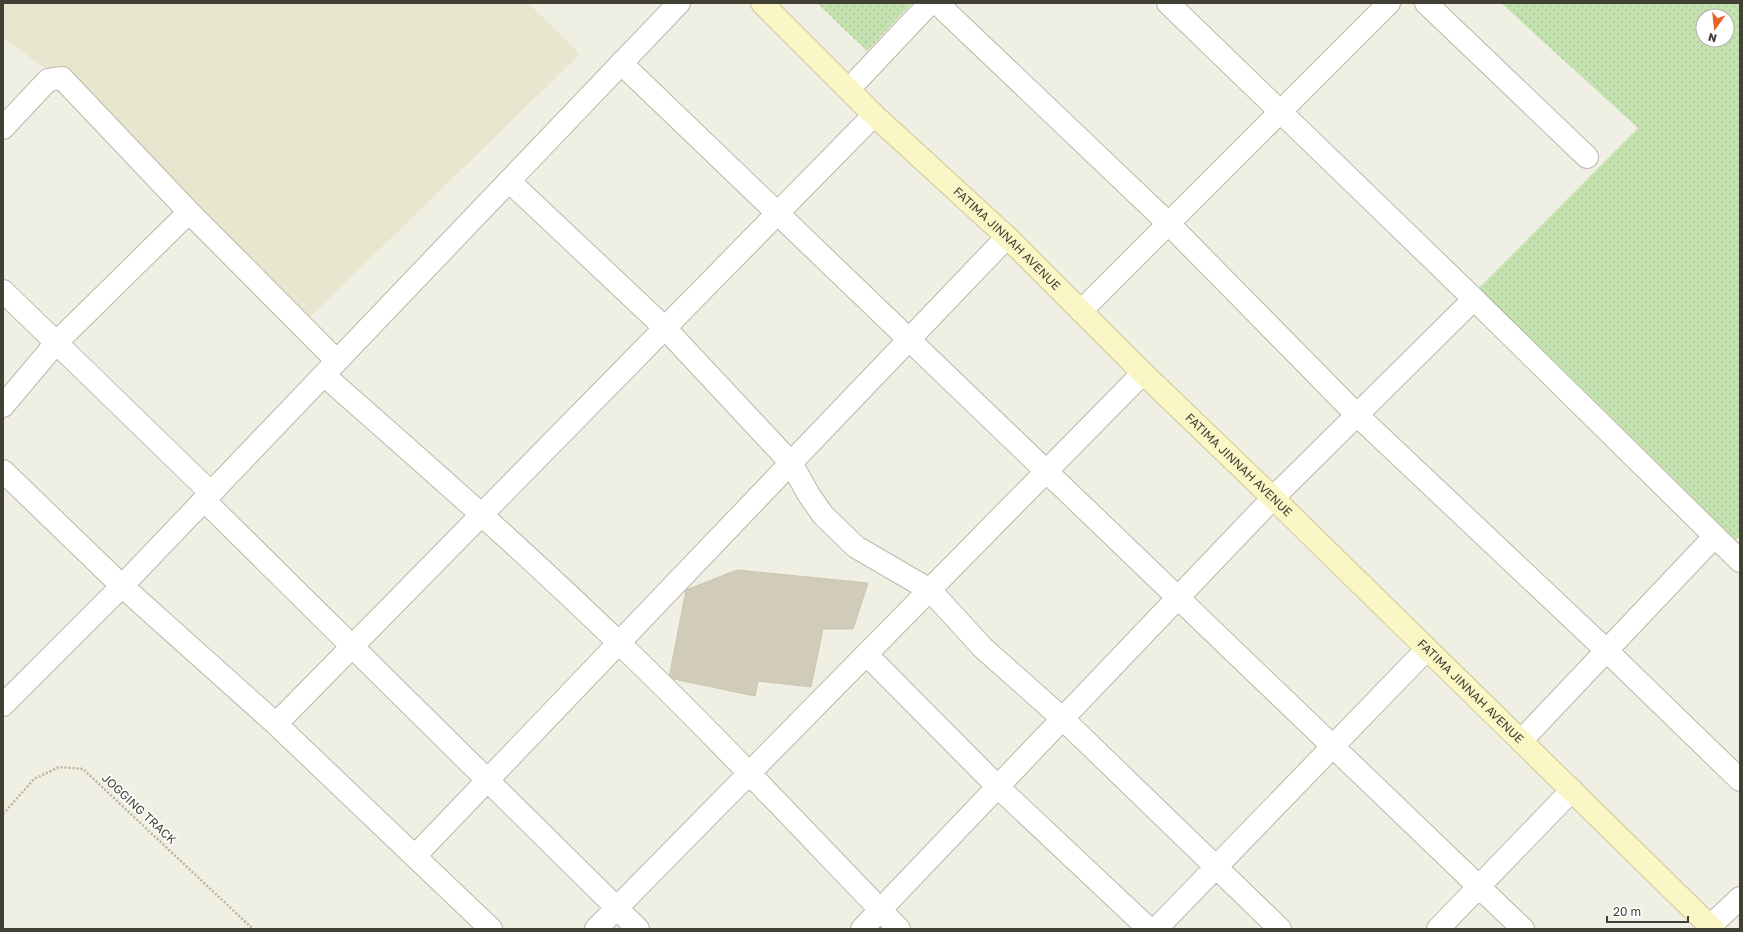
<svg xmlns="http://www.w3.org/2000/svg" width="1743" height="932" viewBox="0 0 1743 932" font-family="'Golos Text',sans-serif">
	<style>
		.education { fill: #e9e6cf }
		.grass { fill: url(#grass-dots); fill-rule: evenodd }
		.building { fill: #d1ccba; stroke: #cbc5ae }
		.lines { fill: none; stroke-linecap: round; stroke-linejoin: round }
		.minor-casing { stroke: #bbb8a8; stroke-width: 24 }
		.tertiary-casing { stroke: #bbb8a8; stroke-width: 24 }
		.secondary-casing { stroke: #cdc897; stroke-width: 24 }
		.path { stroke: #bcb59a; stroke-width: 2.5; stroke-dasharray: 2 2; stroke-linecap: butt }
		.minor { stroke: #fff; stroke-width: 22 }
		.tertiary { stroke: #fff; stroke-width: 22 }
		.secondary { stroke: #faf6c5; stroke-width: 22 }
		.labels { text-anchor: middle; stroke-width: 3; stroke-linejoin: round; paint-order: stroke }
		.street-label { font-size: 12px; fill: #423f35; stroke: #fff }
	</style>
	<defs>
		<pattern id="grass-dots" width="8" height="8" patternUnits="userSpaceOnUse"><rect width="8" height="8" fill="#c3e2af"/><path d="M2 2h.1M6 6h.1" fill="none" stroke="#a9c397" stroke-width="1.8" stroke-linecap="round"/></pattern>
	</defs>
	<rect width="100%" height="100%" fill="#f0efe4"/>
	<path class="education" d="M 3,3 L 528,3 L 580,54 L 303,324 L 56,76 L 3,38 Z"/>
	<path class="grass" d="M 817,3 L 912,3 L 867,51 Z
		M 1501,3 L 1740,3 L 1740,536 L 1736,540 L 1478,289 L 1638,128 ZM 1703,16 L 1727,16 L 1727,40 L 1703,40 Z"/>
	<path class="building" d="M 737,570 L 868,583 L 853,629 L 823,629 L 811,687 L 758,681 L 755,696 L 669,678 L 686,590 Z"/>
	<g class="lines">
		<g class="minor-casing">
			<path id="minor" d="M 937,3 L 1169,224 L 1357,415 L 1607,651 L 1740,780
				M 1426,3 L 1587,157
				M 621,63 L 1523,929
				M 849,89 L 930,3
				M 3,128 L 48,80 L 62,78 L 189,212 L 337,361
				M 509,181 L 665,328 L 791,463 L 809,495 L 823,515 L 856,547 L 930,590 L 983,648 L 1063,719 L 1280,929
				M 3,291 L 211,493
				M 1474,299 L 1740,561
				M 1081,311 L 1389,3
				M 324,375 C 424,463 523,550 618,642 C 715,735 806,833 899,929
				M 3,406 L 56,343 L 189,212
				M 3,471 L 122,586 L 276,724 L 491,929
				M 204,500 L 638,929
				M 866,654 L 998,787 L 1149,929
				M 276,724 L 874,115
				M 1521,741 L 1715,536
				M 415,856 L 1007,237
				M 596,929 L 1143,373
				M 862,929 L 1273,498 L 1474,299 L 1168,3
				M 1156,929 L 1427,649
				M 1438,929 L 1572,790
				M 1707,929 L 1740,898"/>
		</g>
		<g class="tertiary-casing">
			<path id="tertiary" d="M 3,705 L 122,586 L 679,3"/>
		</g>
		<g class="secondary-casing">
			<g id="secondary">
				<path id="s1" d="M 762,3 L 874,115 L 1007,237 L 1143,373 L 1273,498 L 1713,929"/>
			</g>
		</g>
		<path class="path" d="M 3,814 L 34,779 L 59,767 L 83,769 L 253,929"/>
		<use href="#minor" class="minor"/>
		<use href="#tertiary" class="tertiary"/>
		<use href="#secondary" class="secondary"/>
	</g>
	<g class="labels">
		<g class="street-label">
			<text dy="4" stroke="none"><textPath href="#s1" startOffset="340">FATIMA JINNAH AVENUE</textPath></text>
			<text dy="4" stroke="none"><textPath href="#s1" startOffset="664">FATIMA JINNAH AVENUE</textPath></text>
			<text dy="4" stroke="none"><textPath href="#s1" startOffset="988">FATIMA JINNAH AVENUE</textPath></text>
			<text transform="translate(139 809) rotate(43)" y="4">JOGGING TRACK</text>
		</g>
	</g>
	<rect width="1743" height="932" fill="none" stroke="#423f35" stroke-width="8"/>
	<g transform="translate(1715 28) rotate(195)"><circle r="19" fill="#ffffff" stroke="#b3b2ae"/>
	<path d="M0-3L7 15L0 10L-7 15Z" fill="#e96223"/>
	<text y="-6" font-size="11" font-weight="bold" text-anchor="middle" fill="#423f35">N</text>
	</g>
	<path d="M1607 916v6h81v-6" fill="none" stroke="#423f35" stroke-width="2"/>
	<text x="1613" y="916" font-size="12" fill="#423f35" stroke="#ffffff" stroke-width="3" paint-order="stroke">20 m</text>
</svg>
